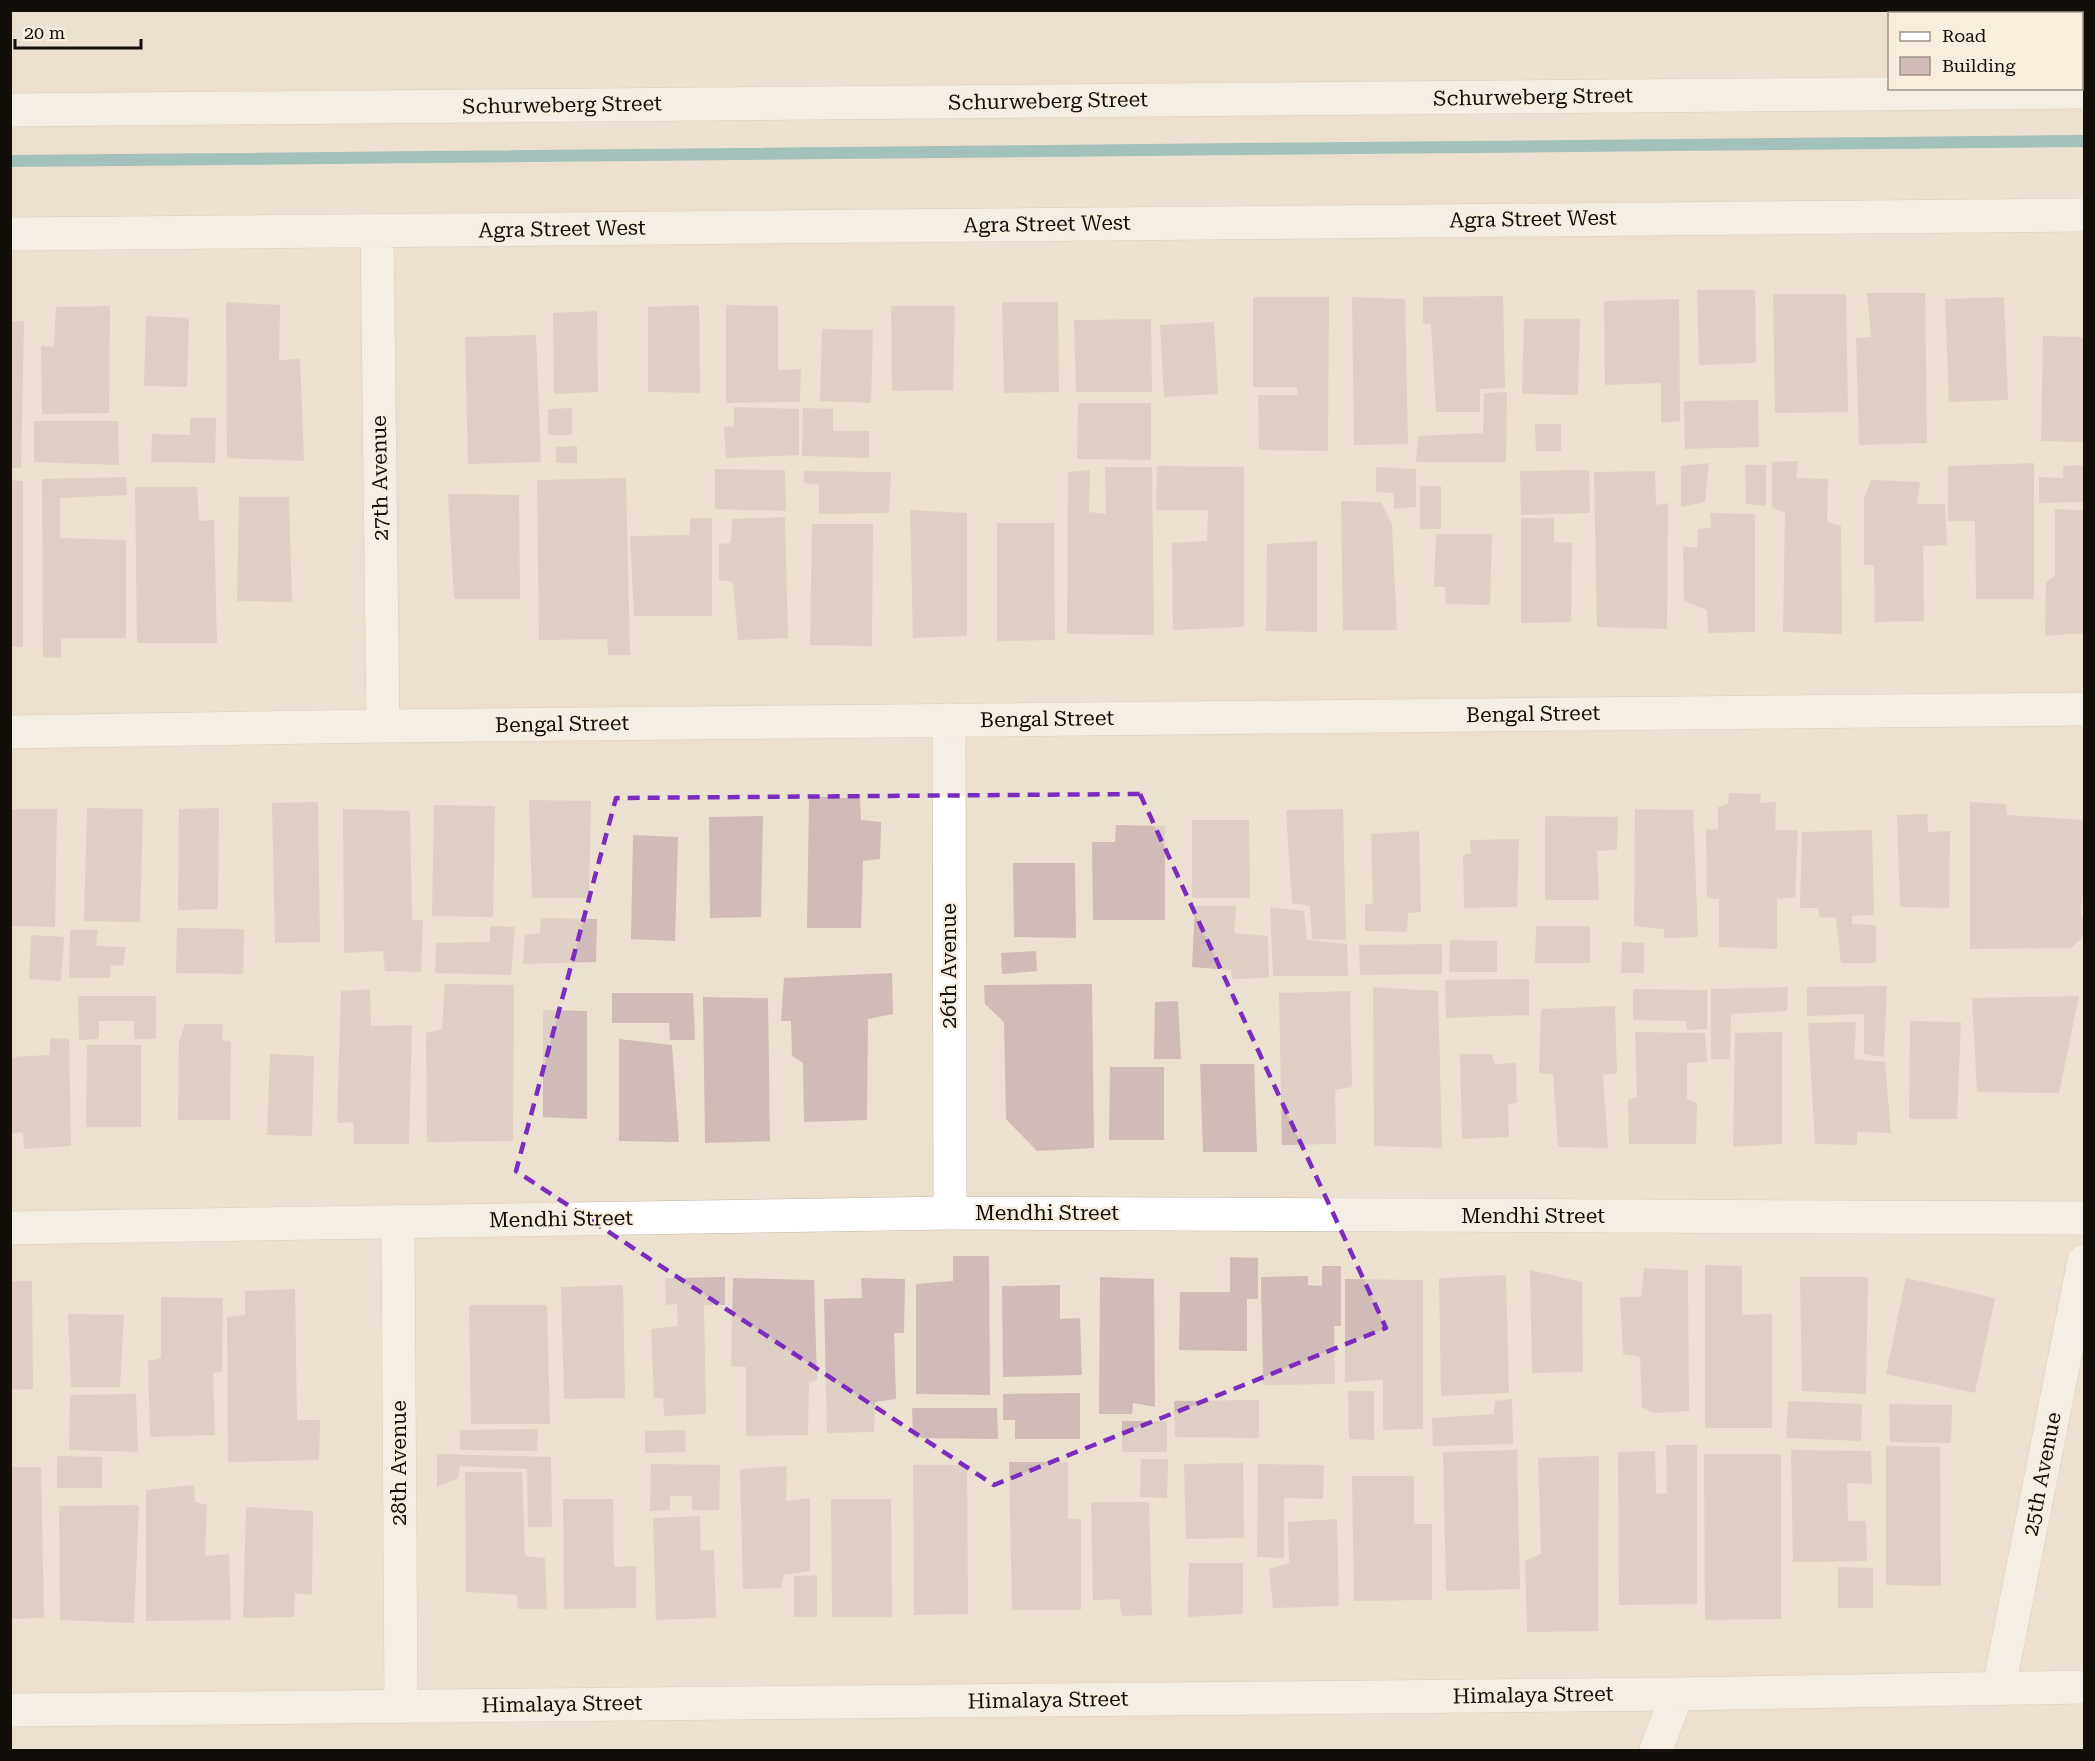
<svg xmlns="http://www.w3.org/2000/svg" width="2095" height="1761" viewBox="0 0 2095 1761" font-family="'Roboto Serif',serif">
	<style>
		.lines { fill: none; stroke-linecap: round; stroke-linejoin: round }
		.stream { stroke: #489b9f; stroke-width: 12 }
		.building { fill: #d1bbb8 }
		.minor-casing { stroke: #c2b7a7; stroke-width: 34 }
		.minor { stroke: #fff; stroke-width: 33 }
		.marked { fill: none; stroke: #7b2cbf; stroke-width: 4.5; stroke-dasharray: 12 8; stroke-linejoin: round }
		.labels { text-anchor: middle; stroke-width: 4.5; stroke-linejoin: round; paint-order: stroke }
		.street-label { font-size: 21px; fill: #120e09; stroke: #f9eddd }
	</style>
	<rect width="100%" height="100%" fill="#ece0d0"/>
	<g class="lines">
		<path class="stream" d="M 10,161 L 2084,141"/>
	</g>
	<path class="building" d="M 1697,290 L 1755,290 L 1756,363 L 1699,365 Z
		M 1867,293 L 1925,293 L 1927,443 L 1859,445 L 1856,338 L 1871,337 Z
		M 1773,294 L 1846,294 L 1848,412 L 1775,413 Z
		M 1503,296 L 1505,388 L 1480,389 L 1480,412 L 1436,412 L 1431,324 L 1423,323 L 1423,297 Z
		M 1253,297 L 1329,297 L 1328,451 L 1259,450 L 1258,395 L 1297,395 L 1297,387 L 1253,387 Z
		M 1352,297 L 1405,299 L 1408,444 L 1354,445 Z
		M 2004,297 L 2008,400 L 1949,402 L 1945,299 Z
		M 1679,299 L 1680,421 L 1661,423 L 1661,383 L 1605,385 L 1604,301 Z
		M 226,302 L 280,305 L 279,360 L 300,359 L 304,461 L 227,458 Z
		M 1002,302 L 1058,302 L 1059,392 L 1004,393 Z
		M 699,305 L 700,393 L 648,392 L 648,307 Z
		M 726,305 L 778,306 L 778,370 L 801,369 L 800,402 L 726,403 Z
		M 110,306 L 109,413 L 42,414 L 41,346 L 54,347 L 56,307 Z
		M 891,306 L 955,306 L 953,390 L 892,391 Z
		M 597,311 L 598,392 L 554,394 L 553,313 Z
		M 146,316 L 189,318 L 187,387 L 144,386 Z
		M 1151,319 L 1152,392 L 1076,392 L 1074,320 Z
		M 1524,319 L 1580,319 L 1578,395 L 1522,394 Z
		M 10,321 L 24,321 L 21,468 L 10,468 Z
		M 1214,322 L 1218,394 L 1164,397 L 1160,325 Z
		M 822,329 L 873,330 L 871,403 L 820,401 Z
		M 536,335 L 541,462 L 468,464 L 465,337 Z
		M 2043,336 L 2084,337 L 2084,442 L 2041,441 Z
		M 1507,392 L 1506,462 L 1416,462 L 1418,436 L 1483,433 L 1484,393 Z
		M 1758,400 L 1759,447 L 1685,449 L 1684,401 Z
		M 1078,403 L 1151,403 L 1151,460 L 1077,459 Z
		M 734,407 L 799,409 L 799,455 L 726,458 L 724,427 L 734,426 Z
		M 572,408 L 572,435 L 548,435 L 548,409 Z
		M 803,408 L 833,409 L 833,431 L 869,431 L 869,458 L 802,456 Z
		M 190,418 L 216,418 L 215,463 L 151,462 L 152,434 L 190,435 Z
		M 34,421 L 118,421 L 119,465 L 34,462 Z
		M 1535,424 L 1561,424 L 1561,451 L 1536,451 Z
		M 577,446 L 577,463 L 556,463 L 556,447 Z
		M 1798,461 L 1796,478 L 1828,479 L 1827,522 L 1841,526 L 1842,634 L 1783,632 L 1785,513 L 1772,507 L 1772,462 Z
		M 1709,463 L 1705,502 L 1681,507 L 1681,466 Z
		M 2034,463 L 2034,599 L 1976,599 L 1975,521 L 1948,521 L 1948,466 Z
		M 1745,465 L 1766,465 L 1766,506 L 1746,504 Z
		M 2084,465 L 2084,502 L 2039,503 L 2039,477 L 2063,478 L 2063,466 Z
		M 1157,466 L 1244,467 L 1244,627 L 1173,630 L 1172,543 L 1207,541 L 1208,510 L 1156,510 Z
		M 1105,467 L 1152,467 L 1154,635 L 1067,634 L 1068,472 L 1090,470 L 1089,512 L 1106,514 Z
		M 1376,467 L 1416,469 L 1416,507 L 1394,509 L 1394,493 L 1376,492 Z
		M 715,469 L 785,470 L 786,511 L 715,509 Z
		M 1589,470 L 1590,513 L 1521,515 L 1520,471 Z
		M 804,471 L 891,472 L 889,513 L 819,514 L 819,485 L 804,483 Z
		M 1655,471 L 1656,505 L 1668,503 L 1667,629 L 1597,627 L 1594,472 Z
		M 126,477 L 127,495 L 60,498 L 60,538 L 126,540 L 126,638 L 61,638 L 61,658 L 43,657 L 42,479 Z
		M 626,478 L 630,655 L 608,655 L 607,639 L 539,640 L 537,480 Z
		M 10,480 L 23,481 L 23,647 L 10,647 Z
		M 1871,480 L 1920,482 L 1917,504 L 1945,504 L 1947,545 L 1923,546 L 1924,621 L 1875,622 L 1874,565 L 1864,565 L 1864,499 Z
		M 1420,486 L 1441,486 L 1441,529 L 1420,529 Z
		M 135,487 L 197,487 L 199,521 L 214,520 L 217,643 L 137,643 Z
		M 448,494 L 519,495 L 520,599 L 454,599 Z
		M 239,497 L 289,497 L 292,602 L 237,601 Z
		M 1341,501 L 1381,502 L 1392,525 L 1397,630 L 1343,630 Z
		M 2055,509 L 2084,510 L 2084,633 L 2045,636 L 2046,582 L 2055,576 Z
		M 910,510 L 967,513 L 967,636 L 913,638 Z
		M 1710,513 L 1755,514 L 1755,632 L 1708,633 L 1707,610 L 1684,601 L 1683,546 L 1697,548 L 1698,529 L 1711,528 Z
		M 785,517 L 788,638 L 738,640 L 733,582 L 719,580 L 719,544 L 731,543 L 732,519 Z
		M 690,518 L 712,518 L 712,616 L 634,616 L 630,536 L 690,535 Z
		M 1521,518 L 1554,518 L 1554,542 L 1572,543 L 1571,622 L 1521,623 Z
		M 997,523 L 1054,523 L 1055,640 L 997,641 Z
		M 812,524 L 873,524 L 872,646 L 810,645 Z
		M 1436,534 L 1492,534 L 1490,605 L 1446,604 L 1445,587 L 1434,587 Z
		M 1317,541 L 1317,632 L 1266,631 L 1267,544 Z
		M 1729,793 L 1761,794 L 1760,803 L 1776,802 L 1775,830 L 1798,830 L 1795,897 L 1777,899 L 1777,949 L 1719,947 L 1719,899 L 1707,898 L 1706,830 L 1718,829 L 1718,807 L 1728,804 Z
		M 809,796 L 860,799 L 861,820 L 881,822 L 880,859 L 863,861 L 861,928 L 807,928 Z
		M 529,800 L 591,801 L 589,898 L 532,898 Z
		M 318,802 L 320,942 L 275,943 L 272,803 Z
		M 1970,802 L 2006,804 L 2007,815 L 2084,820 L 2084,882 L 2081,913 L 2084,919 L 2084,931 L 2081,939 L 2071,948 L 1970,949 Z
		M 434,805 L 495,806 L 493,917 L 432,916 Z
		M 87,808 L 143,809 L 140,922 L 84,921 Z
		M 219,808 L 218,909 L 178,910 L 179,809 Z
		M 10,809 L 57,809 L 55,927 L 10,926 Z
		M 343,809 L 410,811 L 412,920 L 423,920 L 421,972 L 385,971 L 383,951 L 344,953 Z
		M 1343,809 L 1346,940 L 1312,939 L 1310,906 L 1292,903 L 1286,810 Z
		M 1635,809 L 1693,810 L 1698,937 L 1664,938 L 1664,929 L 1634,926 Z
		M 1927,814 L 1928,832 L 1950,831 L 1949,908 L 1900,907 L 1897,815 Z
		M 763,816 L 761,917 L 710,918 L 709,817 Z
		M 1545,816 L 1618,817 L 1617,850 L 1597,851 L 1599,900 L 1545,900 Z
		M 1192,820 L 1249,820 L 1250,898 L 1192,898 Z
		M 1116,825 L 1165,826 L 1165,920 L 1093,920 L 1092,842 L 1115,842 Z
		M 1872,830 L 1874,915 L 1852,916 L 1852,924 L 1876,925 L 1876,963 L 1841,963 L 1836,918 L 1820,917 L 1818,908 L 1800,908 L 1802,832 Z
		M 1419,831 L 1421,912 L 1408,913 L 1407,932 L 1365,931 L 1365,905 L 1373,903 L 1371,834 Z
		M 633,835 L 678,837 L 675,941 L 631,939 Z
		M 1519,839 L 1517,907 L 1464,908 L 1463,855 L 1471,853 L 1470,840 Z
		M 1013,863 L 1075,863 L 1076,938 L 1014,937 Z
		M 1195,906 L 1236,906 L 1234,933 L 1268,936 L 1269,978 L 1232,979 L 1231,970 L 1192,967 Z
		M 1270,907 L 1304,911 L 1307,940 L 1347,944 L 1348,976 L 1273,976 Z
		M 541,918 L 597,919 L 596,962 L 523,964 L 525,935 L 540,933 Z
		M 490,926 L 515,927 L 511,975 L 435,973 L 436,943 L 490,942 Z
		M 1536,926 L 1590,926 L 1590,963 L 1535,963 Z
		M 177,928 L 244,929 L 243,974 L 176,973 Z
		M 70,930 L 98,930 L 96,946 L 126,947 L 123,966 L 111,965 L 110,978 L 69,978 Z
		M 31,935 L 64,937 L 61,981 L 29,979 Z
		M 1450,940 L 1497,941 L 1497,972 L 1449,972 Z
		M 1622,942 L 1644,943 L 1644,973 L 1621,973 Z
		M 1442,944 L 1442,974 L 1360,975 L 1359,945 Z
		M 1036,951 L 1037,971 L 1002,974 L 1001,953 Z
		M 892,973 L 893,1014 L 868,1019 L 867,1120 L 804,1122 L 803,1063 L 792,1056 L 791,1021 L 781,1021 L 784,978 Z
		M 1529,979 L 1529,1015 L 1446,1018 L 1445,980 Z
		M 445,984 L 514,985 L 513,1141 L 427,1142 L 426,1033 L 442,1029 Z
		M 1092,984 L 1094,1148 L 1037,1151 L 1006,1119 L 1004,1022 L 985,1004 L 984,985 Z
		M 1887,986 L 1884,1057 L 1864,1054 L 1864,1014 L 1807,1016 L 1807,987 Z
		M 1373,987 L 1438,991 L 1442,1148 L 1374,1146 Z
		M 1788,987 L 1787,1011 L 1731,1014 L 1730,1059 L 1711,1059 L 1711,989 Z
		M 370,989 L 371,1026 L 412,1025 L 409,1144 L 354,1144 L 353,1122 L 337,1123 L 341,991 Z
		M 1633,989 L 1707,990 L 1707,1029 L 1687,1030 L 1686,1021 L 1633,1020 Z
		M 1350,991 L 1352,1087 L 1335,1090 L 1336,1144 L 1282,1145 L 1279,993 Z
		M 612,993 L 693,993 L 695,1040 L 670,1040 L 669,1023 L 612,1023 Z
		M 78,996 L 156,996 L 156,1039 L 134,1039 L 134,1021 L 99,1021 L 99,1039 L 79,1040 Z
		M 2079,996 L 2059,1093 L 1977,1092 L 1972,998 Z
		M 703,997 L 768,998 L 770,1141 L 705,1143 Z
		M 1178,1001 L 1181,1059 L 1154,1059 L 1155,1002 Z
		M 1615,1006 L 1617,1073 L 1603,1075 L 1608,1148 L 1558,1147 L 1553,1074 L 1539,1073 L 1541,1009 Z
		M 543,1010 L 587,1011 L 587,1119 L 543,1117 Z
		M 1910,1021 L 1961,1022 L 1957,1119 L 1909,1119 Z
		M 1856,1022 L 1854,1059 L 1885,1062 L 1891,1133 L 1857,1132 L 1857,1145 L 1815,1144 L 1808,1023 Z
		M 185,1024 L 223,1024 L 222,1040 L 231,1042 L 230,1120 L 178,1120 L 179,1042 Z
		M 1635,1032 L 1705,1033 L 1707,1062 L 1687,1063 L 1687,1099 L 1697,1103 L 1696,1144 L 1629,1144 L 1628,1100 L 1637,1097 Z
		M 1782,1032 L 1782,1144 L 1733,1147 L 1735,1033 Z
		M 50,1038 L 69,1039 L 71,1146 L 24,1149 L 23,1132 L 10,1134 L 10,1057 L 50,1055 Z
		M 619,1039 L 672,1045 L 679,1142 L 619,1141 Z
		M 87,1045 L 141,1045 L 141,1127 L 86,1127 Z
		M 270,1054 L 314,1056 L 312,1136 L 267,1135 Z
		M 1460,1054 L 1492,1054 L 1495,1064 L 1516,1063 L 1517,1103 L 1508,1104 L 1509,1137 L 1462,1139 Z
		M 1200,1064 L 1254,1064 L 1257,1152 L 1203,1152 Z
		M 1110,1067 L 1164,1067 L 1164,1140 L 1109,1140 Z
		M 953,1256 L 989,1256 L 990,1395 L 916,1394 L 916,1284 L 953,1281 Z
		M 1230,1257 L 1258,1258 L 1258,1299 L 1247,1299 L 1247,1351 L 1179,1350 L 1180,1292 L 1230,1292 Z
		M 1705,1265 L 1742,1266 L 1742,1315 L 1772,1314 L 1772,1428 L 1705,1428 Z
		M 1322,1266 L 1341,1266 L 1341,1326 L 1334,1326 L 1335,1384 L 1263,1385 L 1261,1277 L 1308,1276 L 1308,1285 L 1322,1286 Z
		M 1644,1268 L 1688,1270 L 1689,1411 L 1654,1413 L 1642,1407 L 1640,1357 L 1623,1354 L 1620,1297 L 1641,1297 Z
		M 1530,1270 L 1582,1282 L 1583,1372 L 1532,1373 Z
		M 1506,1275 L 1509,1393 L 1441,1396 L 1439,1278 Z
		M 725,1277 L 725,1305 L 704,1305 L 706,1414 L 664,1416 L 663,1398 L 654,1398 L 651,1329 L 678,1326 L 677,1304 L 666,1305 L 665,1278 Z
		M 1100,1277 L 1154,1279 L 1155,1407 L 1133,1403 L 1132,1414 L 1099,1414 Z
		M 1800,1277 L 1868,1277 L 1866,1394 L 1802,1391 Z
		M 733,1278 L 814,1280 L 817,1380 L 809,1382 L 808,1435 L 746,1436 L 746,1367 L 731,1366 Z
		M 861,1278 L 905,1279 L 904,1333 L 894,1333 L 896,1399 L 875,1402 L 874,1432 L 827,1433 L 824,1299 L 862,1298 Z
		M 1906,1278 L 1995,1298 L 1975,1393 L 1886,1374 Z
		M 1345,1279 L 1423,1280 L 1423,1429 L 1383,1430 L 1383,1380 L 1345,1382 Z
		M 10,1281 L 32,1281 L 33,1389 L 10,1390 Z
		M 623,1285 L 625,1398 L 564,1399 L 561,1287 Z
		M 1060,1285 L 1060,1319 L 1080,1318 L 1082,1375 L 1003,1377 L 1002,1286 Z
		M 295,1289 L 297,1420 L 320,1420 L 319,1460 L 228,1462 L 227,1317 L 245,1315 L 245,1291 Z
		M 161,1297 L 223,1298 L 222,1372 L 213,1373 L 215,1435 L 150,1437 L 148,1361 L 161,1358 Z
		M 469,1305 L 547,1305 L 550,1424 L 471,1424 Z
		M 68,1314 L 124,1315 L 120,1387 L 71,1387 Z
		M 1348,1391 L 1374,1391 L 1374,1440 L 1349,1439 Z
		M 1080,1393 L 1080,1439 L 1015,1439 L 1015,1420 L 1003,1420 L 1003,1394 Z
		M 136,1394 L 138,1452 L 69,1450 L 70,1395 Z
		M 1512,1399 L 1513,1444 L 1433,1446 L 1432,1418 L 1494,1414 L 1495,1401 Z
		M 1259,1400 L 1259,1438 L 1175,1437 L 1174,1401 Z
		M 1788,1401 L 1862,1404 L 1861,1441 L 1786,1438 Z
		M 1889,1404 L 1952,1405 L 1951,1443 L 1890,1442 Z
		M 912,1408 L 997,1408 L 998,1439 L 913,1438 Z
		M 1122,1421 L 1167,1421 L 1167,1452 L 1122,1452 Z
		M 538,1429 L 537,1451 L 460,1450 L 460,1430 Z
		M 685,1430 L 686,1452 L 645,1453 L 645,1431 Z
		M 1666,1445 L 1697,1445 L 1697,1604 L 1619,1605 L 1618,1452 L 1655,1451 L 1656,1494 L 1667,1493 Z
		M 1886,1446 L 1940,1447 L 1941,1586 L 1886,1585 Z
		M 1517,1450 L 1520,1589 L 1446,1591 L 1443,1452 Z
		M 1791,1450 L 1871,1451 L 1872,1484 L 1847,1483 L 1848,1521 L 1866,1521 L 1867,1561 L 1793,1562 Z
		M 437,1454 L 551,1457 L 552,1527 L 528,1527 L 527,1469 L 460,1466 L 458,1478 L 437,1487 Z
		M 1704,1454 L 1781,1454 L 1781,1619 L 1705,1620 Z
		M 57,1456 L 102,1457 L 102,1488 L 57,1488 Z
		M 1599,1456 L 1598,1631 L 1527,1632 L 1525,1561 L 1541,1554 L 1538,1458 Z
		M 1141,1459 L 1168,1459 L 1167,1498 L 1140,1497 Z
		M 1009,1462 L 1068,1462 L 1068,1519 L 1081,1519 L 1081,1610 L 1012,1610 Z
		M 1243,1463 L 1244,1538 L 1186,1539 L 1184,1464 Z
		M 651,1464 L 720,1465 L 719,1510 L 692,1510 L 692,1496 L 670,1496 L 670,1510 L 650,1511 Z
		M 1258,1464 L 1324,1465 L 1323,1499 L 1284,1498 L 1284,1558 L 1257,1557 Z
		M 913,1465 L 967,1465 L 968,1614 L 914,1615 Z
		M 787,1466 L 786,1501 L 810,1498 L 810,1571 L 784,1575 L 781,1588 L 743,1589 L 740,1469 Z
		M 10,1467 L 41,1467 L 44,1618 L 10,1619 Z
		M 465,1472 L 522,1472 L 525,1556 L 545,1558 L 547,1609 L 518,1609 L 517,1595 L 466,1592 Z
		M 1352,1476 L 1414,1476 L 1414,1524 L 1432,1524 L 1432,1600 L 1354,1601 Z
		M 194,1485 L 195,1502 L 207,1505 L 205,1556 L 229,1554 L 231,1620 L 146,1621 L 146,1490 Z
		M 563,1499 L 613,1499 L 614,1567 L 636,1566 L 636,1608 L 564,1609 Z
		M 831,1499 L 891,1499 L 892,1617 L 832,1617 Z
		M 1091,1502 L 1149,1502 L 1152,1615 L 1122,1616 L 1119,1599 L 1093,1600 Z
		M 139,1505 L 134,1623 L 60,1620 L 59,1506 Z
		M 246,1507 L 313,1511 L 312,1595 L 295,1593 L 294,1617 L 243,1618 Z
		M 700,1516 L 701,1551 L 714,1550 L 716,1618 L 656,1620 L 653,1518 Z
		M 1337,1519 L 1339,1606 L 1273,1608 L 1269,1569 L 1289,1563 L 1288,1522 Z
		M 1189,1563 L 1243,1563 L 1243,1614 L 1188,1617 Z
		M 1838,1567 L 1873,1568 L 1873,1608 L 1838,1608 Z
		M 817,1575 L 817,1617 L 794,1617 L 794,1576 Z"/>
	<g class="lines">
		<g class="minor-casing">
			<path id="minor" d="M 10,110 L 2084,92
				M 377,231 L 383,726
				M 10,234 L 2084,215
				M 949,720 L 950,1213
				M 10,732 L 383,726 L 2084,709
				M 398,1221 L 401,1706
				M 10,1228 L 950,1213 L 2084,1218
				M 1999,1687 L 2084,1261
				M 10,1710 L 1677,1694 L 2084,1687
				M 1656,1750 L 1677,1694"/>
		</g>
		<use href="#minor" class="minor"/>
	</g>
	<path d="M0 0H2095V1761H0ZM 1140,794 L 1386,1328 L 994,1485 L 516,1171 L 616,798 Z" fill="#ece0d0" fill-opacity=".55" fill-rule="evenodd"/>
	<path class="marked" d="M 1140,794 L 1386,1328 L 994,1485 L 516,1171 L 616,798 Z"/>
	<g class="labels">
		<g class="street-label">
			<text transform="translate(1533 97) rotate(-1)" y="7">Schurweberg Street</text>
			<text transform="translate(1048 101) rotate(-1)" y="7">Schurweberg Street</text>
			<text transform="translate(562 105) rotate(-1)" y="7">Schurweberg Street</text>
			<text transform="translate(1533 219) rotate(-1)" y="7">Agra Street West</text>
			<text transform="translate(1047 224) rotate(-1)" y="7">Agra Street West</text>
			<text transform="translate(562 229) rotate(-1)" y="7">Agra Street West</text>
			<text transform="translate(380 478) rotate(-91)" y="7">27th Avenue</text>
			<text transform="translate(1533 714) rotate(-1)" y="7">Bengal Street</text>
			<text transform="translate(1047 719) rotate(-1)" y="7">Bengal Street</text>
			<text transform="translate(562 724) rotate(-1)" y="7">Bengal Street</text>
			<text transform="translate(949 966) rotate(-90)" y="7">26th Avenue</text>
			<text x="1047" y="1220">Mendhi Street</text>
			<text x="1533" y="1223">Mendhi Street</text>
			<text transform="translate(561 1219) rotate(-1)" y="7">Mendhi Street</text>
			<text transform="translate(399 1463) rotate(-90)" y="7">28th Avenue</text>
			<text transform="translate(2042 1474) rotate(-79)" y="7">25th Avenue</text>
			<text transform="translate(1533 1695) rotate(-1)" y="7">Himalaya Street</text>
			<text transform="translate(1048 1700) rotate(-1)" y="7">Himalaya Street</text>
			<text transform="translate(562 1704) rotate(-1)" y="7">Himalaya Street</text>
		</g>
	</g>
	<rect width="2095" height="1761" fill="none" stroke="#120e09" stroke-width="24"/>
	<rect x="1888" y="12" width="195" height="78" fill="#f9eddd" stroke="#9d9488" stroke-width="1.5"/>
	<rect x="1900" y="32" width="30" height="9" fill="#ffffff" stroke="#9d9488" stroke-width="1.5"/>
	<text x="1942" y="42" font-size="18" fill="#120e09">Road</text>
	<rect x="1900" y="57" width="30" height="18" fill="#d1bbb8" stroke="#9d9488" stroke-width="1.5"/>
	<text x="1942" y="72" font-size="18" fill="#120e09">Building</text>
	<path d="M15 39v9h126v-9" fill="none" stroke="#120e09" stroke-width="3"/>
	<text x="24" y="39" font-size="18" fill="#120e09" stroke="#f9eddd" stroke-width="4.5" paint-order="stroke">20 m</text>
</svg>
